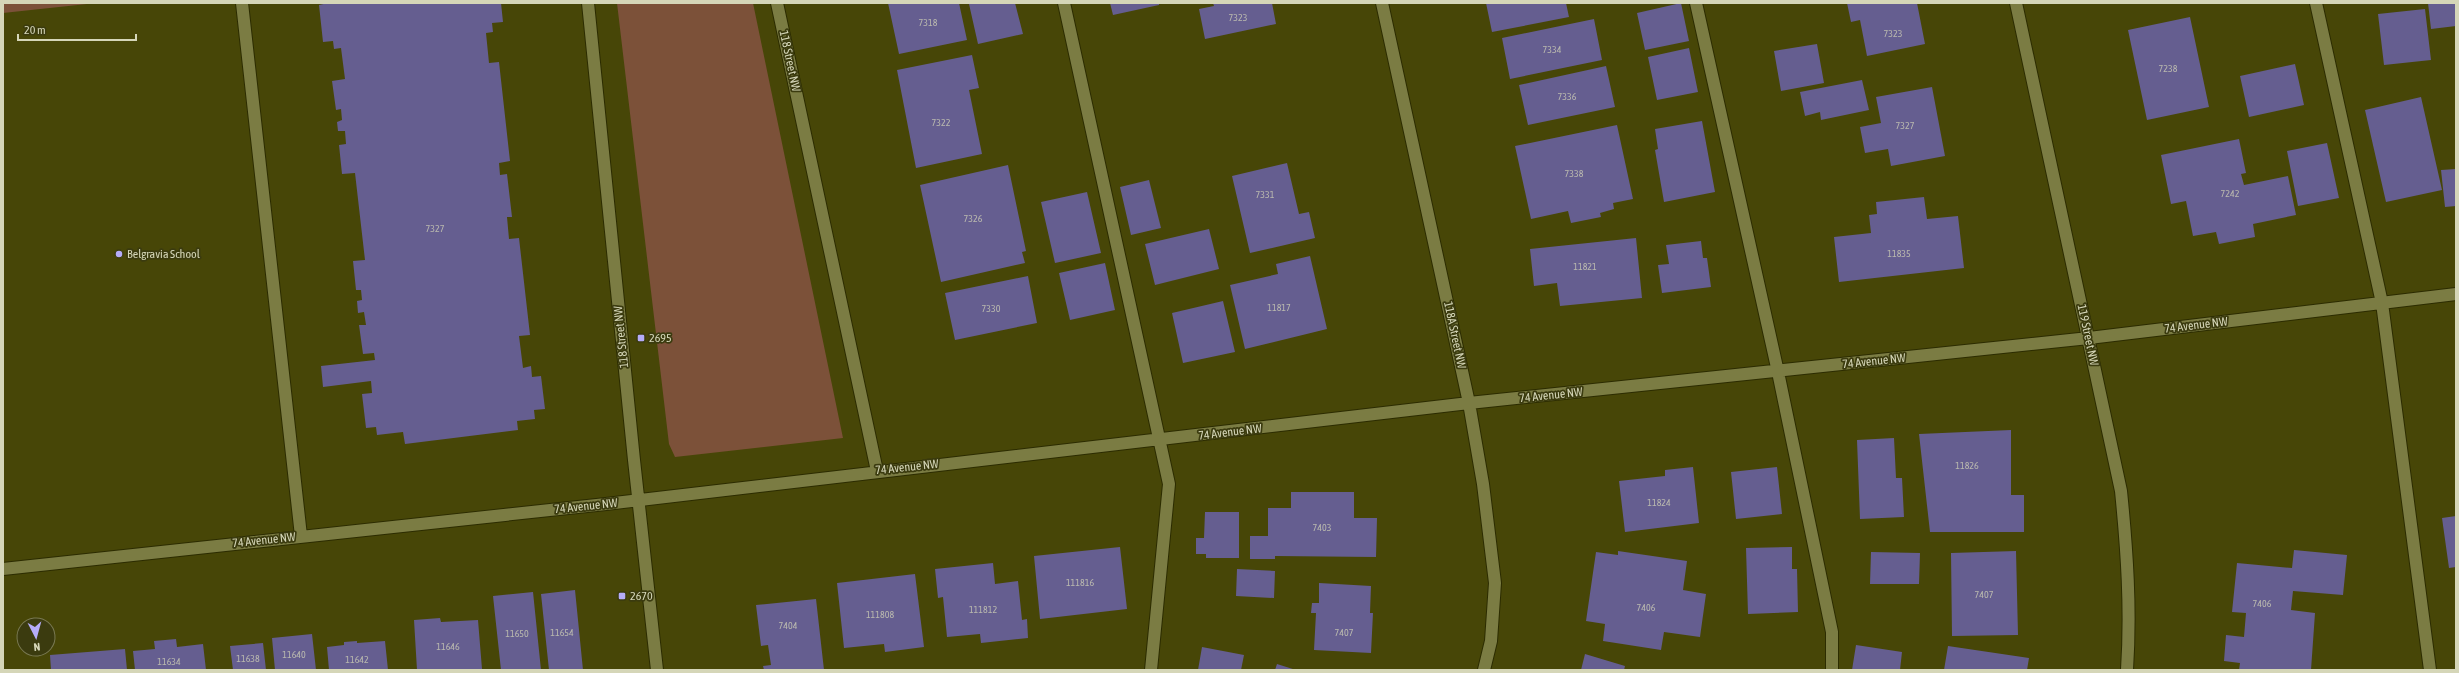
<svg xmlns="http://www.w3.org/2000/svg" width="2459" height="673" viewBox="0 0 2459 673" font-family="'Asap Condensed',sans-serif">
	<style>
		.green { fill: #7c5139 }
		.building { fill: #655e90 }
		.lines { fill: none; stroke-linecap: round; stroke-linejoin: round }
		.minor-casing { stroke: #2c2c00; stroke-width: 14 }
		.minor { stroke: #7b7c43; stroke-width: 12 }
		.poi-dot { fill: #b5acf8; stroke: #3b3b0f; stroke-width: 1.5 }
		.labels { text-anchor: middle; stroke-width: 3.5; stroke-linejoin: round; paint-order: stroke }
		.number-label { font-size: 10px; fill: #b9b8ae }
		.street-label { font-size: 12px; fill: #d5d6b8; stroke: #3b3b0f }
		.poi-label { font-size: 12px; fill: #d5d6b8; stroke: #3b3b0f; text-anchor: start }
	</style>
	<rect width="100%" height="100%" fill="#474607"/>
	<path class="green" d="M 3,3 L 87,3 L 87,4 L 3,13 Z
		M 617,3 L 753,3 L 843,438 L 675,457 L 669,444 Z"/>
	<path class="building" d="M 328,3 L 501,3 L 503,22 L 492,23 L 493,32 L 486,33 L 489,63 L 499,62 L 510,161 L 499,163 L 500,175 L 507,174 L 512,217 L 507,217 L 509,239 L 519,238 L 530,335 L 519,336 L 523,368 L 531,366 L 532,377 L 541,376 L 545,409 L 534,410 L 535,419 L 517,421 L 518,430 L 405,444 L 403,432 L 377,435 L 376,427 L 366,428 L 362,394 L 372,393 L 371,381 L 323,387 L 321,366 L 375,360 L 374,353 L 363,354 L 359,325 L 366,325 L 364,312 L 358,313 L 357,301 L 362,300 L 361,290 L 356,290 L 353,261 L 365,260 L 355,173 L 342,174 L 339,145 L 346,144 L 345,131 L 338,131 L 337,122 L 342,120 L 341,109 L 336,110 L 332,81 L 345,79 L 341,48 L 334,49 L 333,41 L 323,42 L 319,5 Z
		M 888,3 L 959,3 L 967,40 L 899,54 Z
		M 1015,3 L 1023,34 L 978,44 L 969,4 Z
		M 1110,3 L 1159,3 L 1159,5 L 1113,15 Z
		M 1213,3 L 1272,3 L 1276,24 L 1205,39 L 1199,9 L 1214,6 Z
		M 1486,3 L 1566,3 L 1569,17 L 1492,32 Z
		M 1681,3 L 1689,41 L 1645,50 L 1637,13 Z
		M 1847,3 L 1917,3 L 1925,44 L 1867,56 L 1860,20 L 1851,22 Z
		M 2428,3 L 2456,3 L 2456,26 L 2431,29 Z
		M 2425,9 L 2431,60 L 2384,65 L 2378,14 Z
		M 2190,17 L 2209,107 L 2147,120 L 2128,30 Z
		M 1594,19 L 1602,60 L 1510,79 L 1502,38 Z
		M 1817,44 L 1824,83 L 1781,91 L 1774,51 Z
		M 1689,48 L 1698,92 L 1657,100 L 1648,57 Z
		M 972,55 L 979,88 L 969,90 L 982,154 L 916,168 L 897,70 Z
		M 2295,64 L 2304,105 L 2249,117 L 2240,76 Z
		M 1606,66 L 1615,107 L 1528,125 L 1519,85 Z
		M 1862,80 L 1869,110 L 1821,120 L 1820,112 L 1805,116 L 1800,92 Z
		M 1932,87 L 1945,156 L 1891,166 L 1888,149 L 1865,153 L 1860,127 L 1881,123 L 1876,97 Z
		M 2421,97 L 2442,190 L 2386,202 L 2365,110 Z
		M 1702,121 L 1715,192 L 1664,202 L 1655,150 L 1658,149 L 1655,129 Z
		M 1617,125 L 1633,199 L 1613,203 L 1614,209 L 1600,213 L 1601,217 L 1571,223 L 1568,211 L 1531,219 L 1515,146 Z
		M 2239,139 L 2246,173 L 2241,174 L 2244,185 L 2288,176 L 2296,215 L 2253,224 L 2255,237 L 2219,244 L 2216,232 L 2193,236 L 2186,201 L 2171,204 L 2161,155 Z
		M 2327,143 L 2339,198 L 2298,206 L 2287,151 Z
		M 1287,163 L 1299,214 L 1309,212 L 1315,238 L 1250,253 L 1232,176 Z
		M 1008,165 L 1026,251 L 1022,252 L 1025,263 L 941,282 L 920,185 Z
		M 2456,169 L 2456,206 L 2445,207 L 2441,170 Z
		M 1149,180 L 1161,228 L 1131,235 L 1120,187 Z
		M 1087,192 L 1101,253 L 1055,263 L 1041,202 Z
		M 1924,197 L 1927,219 L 1958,216 L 1964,268 L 1839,282 L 1834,237 L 1871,233 L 1869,215 L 1877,214 L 1876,202 Z
		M 1209,229 L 1219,269 L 1155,285 L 1145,244 Z
		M 1636,238 L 1642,298 L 1560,306 L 1557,283 L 1534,286 L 1530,249 Z
		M 1701,241 L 1703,258 L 1707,258 L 1711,287 L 1662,293 L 1658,265 L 1669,264 L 1666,245 Z
		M 1310,256 L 1327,329 L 1245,349 L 1230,285 L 1278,274 L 1276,264 Z
		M 1105,263 L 1115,310 L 1070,320 L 1059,273 Z
		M 1028,276 L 1037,323 L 955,340 L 945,293 Z
		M 1223,301 L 1235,352 L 1183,363 L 1172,313 Z
		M 2011,430 L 2011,495 L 2024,495 L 2024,532 L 1930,532 L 1919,434 Z
		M 1894,438 L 1896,478 L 1902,478 L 1904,517 L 1860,519 L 1857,440 Z
		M 1693,467 L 1699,523 L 1625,532 L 1619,481 L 1665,476 L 1665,470 Z
		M 1777,467 L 1782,514 L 1736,519 L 1731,472 Z
		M 1291,492 L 1354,492 L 1354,518 L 1377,518 L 1376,557 L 1275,556 L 1275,559 L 1250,559 L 1250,536 L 1268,536 L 1268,508 L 1291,508 Z
		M 1205,512 L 1239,512 L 1239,558 L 1206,558 L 1206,554 L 1196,554 L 1196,538 L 1204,538 Z
		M 2456,516 L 2456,567 L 2449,568 L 2442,518 Z
		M 1120,547 L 1127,609 L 1040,619 L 1034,556 Z
		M 1792,547 L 1792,569 L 1797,569 L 1798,612 L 1748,614 L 1746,548 Z
		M 2294,550 L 2347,555 L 2343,595 L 2293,591 L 2291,610 L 2315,613 L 2311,670 L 2239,670 L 2240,663 L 2224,661 L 2226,635 L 2244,637 L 2246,613 L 2232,612 L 2237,563 L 2292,568 Z
		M 1618,551 L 1687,561 L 1683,590 L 1706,594 L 1700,637 L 1664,632 L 1661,650 L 1603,641 L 1605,624 L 1586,621 L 1596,552 L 1618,555 Z
		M 2016,551 L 2018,635 L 1952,636 L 1951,553 Z
		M 1871,552 L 1920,553 L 1919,584 L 1870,584 Z
		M 993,563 L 995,584 L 1018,581 L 1022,620 L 1027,619 L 1028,638 L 981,643 L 980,634 L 947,637 L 943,597 L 938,598 L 935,569 Z
		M 1237,569 L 1275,571 L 1274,598 L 1236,596 Z
		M 915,574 L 924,647 L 885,652 L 884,644 L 844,648 L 837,583 Z
		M 1319,583 L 1371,586 L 1370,613 L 1373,613 L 1371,653 L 1314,650 L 1316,613 L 1311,613 L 1312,603 L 1319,603 Z
		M 575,590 L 583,670 L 549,670 L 541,594 Z
		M 533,592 L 541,670 L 501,670 L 493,596 Z
		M 816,599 L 824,670 L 764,670 L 763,666 L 771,665 L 768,645 L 761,646 L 756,605 Z
		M 440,618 L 441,622 L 478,620 L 482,669 L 417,670 L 414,620 Z
		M 312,634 L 316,670 L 275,670 L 272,638 Z
		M 176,639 L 177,647 L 203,644 L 206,670 L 135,670 L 133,651 L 155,649 L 154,641 Z
		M 357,641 L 357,643 L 385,641 L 388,670 L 329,670 L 327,647 L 344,645 L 344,642 Z
		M 263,643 L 266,670 L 233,670 L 230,646 Z
		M 1856,645 L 1902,652 L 1900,670 L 1852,670 Z
		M 1948,646 L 2029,658 L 2027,670 L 1944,670 Z
		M 1202,647 L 1244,655 L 1241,670 L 1198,670 Z
		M 125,649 L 127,670 L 51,670 L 50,655 Z
		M 1585,654 L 1625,666 L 1624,670 L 1581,670 Z
		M 1277,664 L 1296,670 L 1275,670 Z"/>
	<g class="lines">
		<g class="minor-casing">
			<path id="minor" d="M 242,3 L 301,536
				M 588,3 L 634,460 L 657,670
				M 777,3 L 877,471
				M 1064,3 L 1169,484 L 1151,670
				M 1382,3 L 1469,403 L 1483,484 L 1495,583 L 1491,641 L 1484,670
				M 1696,3 L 1778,372 L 1832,632 L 1832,670
				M 2016,3 L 2121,491 C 2127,551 2131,609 2127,670
				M 2316,3 L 2382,303 L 2430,670
				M 3,569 L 606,504 L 1469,403 L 2089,338 L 2456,294"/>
		</g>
		<use href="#minor" class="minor"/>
	</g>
	<g class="poi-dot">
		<circle cx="119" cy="254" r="4"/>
		<rect x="637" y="334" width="8" height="8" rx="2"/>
		<rect x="618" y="592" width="8" height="8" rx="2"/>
	</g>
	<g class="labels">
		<g class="number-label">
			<text x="1238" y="21">7323</text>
			<text x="928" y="26">7318</text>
			<text x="1893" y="37">7323</text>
			<text x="1552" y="53">7334</text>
			<text x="2168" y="72">7238</text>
			<text x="1567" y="100">7336</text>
			<text x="941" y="126">7322</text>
			<text x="1905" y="129">7327</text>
			<text x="1574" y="177">7338</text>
			<text x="2230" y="197">7242</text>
			<text x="1265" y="198">7331</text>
			<text x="973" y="222">7326</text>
			<text x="435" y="232">7327</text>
			<text x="1899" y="257">11835</text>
			<text x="1585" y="270">11821</text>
			<text x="1279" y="311">11817</text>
			<text x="991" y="312">7330</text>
			<text x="1967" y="469">11826</text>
			<text x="1659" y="506">11824</text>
			<text x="1322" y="531">7403</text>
			<text x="1080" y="586">111816</text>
			<text x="1984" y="598">7407</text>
			<text x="2262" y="607">7406</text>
			<text x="1646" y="611">7406</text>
			<text x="983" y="613">111812</text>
			<text x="880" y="618">111808</text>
			<text x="788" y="629">7404</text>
			<text x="562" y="636">11654</text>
			<text x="1344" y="636">7407</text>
			<text x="517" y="637">11650</text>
			<text x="448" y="650">11646</text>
			<text x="294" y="658">11640</text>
			<text x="248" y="662">11638</text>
			<text x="357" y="663">11642</text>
			<text x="169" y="665">11634</text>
		</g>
		<g class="street-label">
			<text transform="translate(790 61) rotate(78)" y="4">118 Street NW</text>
			<text transform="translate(2196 325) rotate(-7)" y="4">74 Avenue NW</text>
			<text transform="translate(1455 335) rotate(78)" y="4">118A Street NW</text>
			<text transform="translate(2088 335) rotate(78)" y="4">119 Street NW</text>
			<text transform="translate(621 337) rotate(-96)" y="4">118 Street NW</text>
			<text transform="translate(1874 361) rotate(-6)" y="4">74 Avenue NW</text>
			<text transform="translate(1551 395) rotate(-6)" y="4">74 Avenue NW</text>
			<text transform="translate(1230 432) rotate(-7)" y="4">74 Avenue NW</text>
			<text transform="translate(907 467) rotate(-6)" y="4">74 Avenue NW</text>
			<text transform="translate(586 506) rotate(-6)" y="4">74 Avenue NW</text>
			<text transform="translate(264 540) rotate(-6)" y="4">74 Avenue NW</text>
		</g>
		<g class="poi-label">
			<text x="127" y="258">Belgravia School</text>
			<text x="649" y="342">2695</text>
			<text x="630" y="600">2670</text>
		</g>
	</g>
	<rect width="2459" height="673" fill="none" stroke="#d5d6b8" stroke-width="8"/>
	<g transform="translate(36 637) rotate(174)"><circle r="19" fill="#3b3b0f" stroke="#797953"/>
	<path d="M0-3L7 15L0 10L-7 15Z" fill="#b5acf8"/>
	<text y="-6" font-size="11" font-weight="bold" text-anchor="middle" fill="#d5d6b8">N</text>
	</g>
	<path d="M18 34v6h118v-6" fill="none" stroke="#d5d6b8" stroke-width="2"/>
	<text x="24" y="34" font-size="12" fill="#d5d6b8" stroke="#3b3b0f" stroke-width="3" paint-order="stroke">20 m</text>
</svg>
